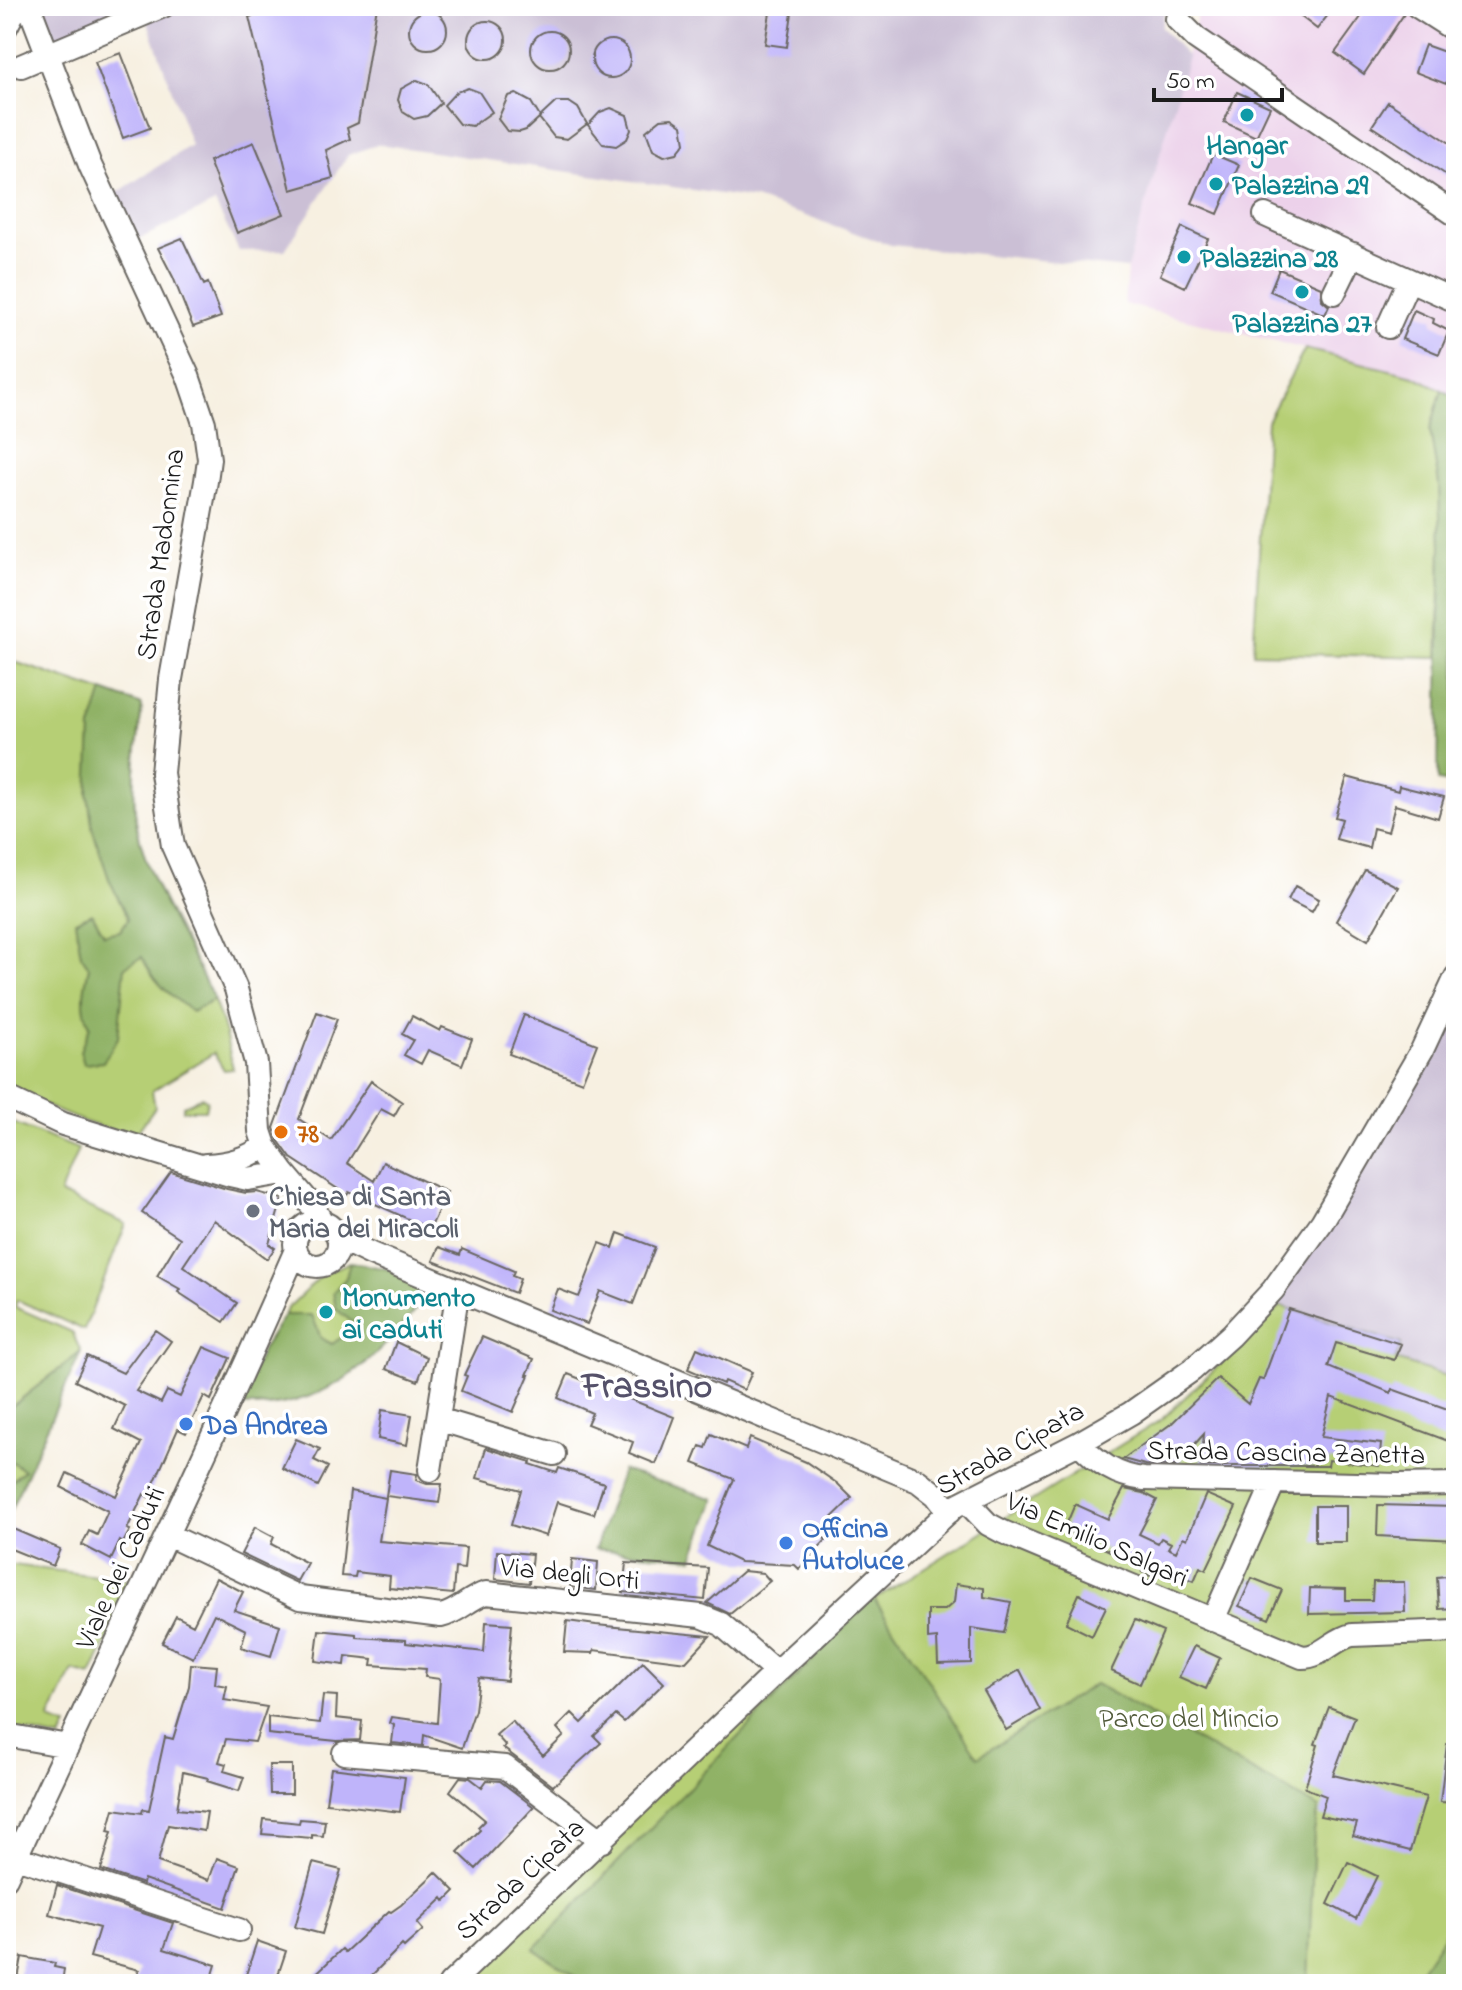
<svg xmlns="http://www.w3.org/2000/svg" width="1462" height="1990" viewBox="0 0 1462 1990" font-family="'Indie Flower',sans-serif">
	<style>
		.built { fill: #ecd1ea }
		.industrial { fill: #cbbfd5 }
		.green { fill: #b6cf74; stroke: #697648; stroke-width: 2 }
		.forest { fill: #90b266; stroke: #566741; stroke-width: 2 }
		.building { fill: #bfb4fa }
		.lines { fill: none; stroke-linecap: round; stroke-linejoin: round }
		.minor-casing { stroke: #696661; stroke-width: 26 }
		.minor { stroke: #fff; stroke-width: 22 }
		.culture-dot { fill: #0f9aa8; stroke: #fff; stroke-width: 3 }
		.food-dot { fill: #e8710a; stroke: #fff; stroke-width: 3 }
		.worship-dot { fill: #6b7280; stroke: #fff; stroke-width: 3 }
		.shop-dot { fill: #3f7fe0; stroke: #fff; stroke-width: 3 }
		.labels { text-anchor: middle; stroke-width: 7; stroke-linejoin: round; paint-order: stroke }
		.culture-label { font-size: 28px; font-weight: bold; fill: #0d838f; stroke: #fff; text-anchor: start }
		.street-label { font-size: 28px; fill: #1c1c1c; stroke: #fff }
		.food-label { font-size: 28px; font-weight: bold; fill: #c56008; stroke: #fff; text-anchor: start }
		.worship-label { font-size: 28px; font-weight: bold; fill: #5b616d; stroke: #fff; text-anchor: start }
		.shop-label { font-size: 28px; font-weight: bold; fill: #366cbe; stroke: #fff; text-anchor: start }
		.park-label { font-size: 28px; fill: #525b3b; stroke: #fff }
		.district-label { font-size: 36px; font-weight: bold; fill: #55516a; stroke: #fff }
	</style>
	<rect width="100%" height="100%" fill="#fff"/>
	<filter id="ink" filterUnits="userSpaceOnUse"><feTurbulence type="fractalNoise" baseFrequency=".0125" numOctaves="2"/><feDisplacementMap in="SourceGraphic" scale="16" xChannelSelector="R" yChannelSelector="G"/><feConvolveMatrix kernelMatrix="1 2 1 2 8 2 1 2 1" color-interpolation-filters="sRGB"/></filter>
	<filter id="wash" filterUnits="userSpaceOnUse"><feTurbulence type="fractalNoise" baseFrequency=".006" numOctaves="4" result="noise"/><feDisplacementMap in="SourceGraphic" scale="32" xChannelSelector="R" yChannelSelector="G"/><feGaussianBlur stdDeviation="1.8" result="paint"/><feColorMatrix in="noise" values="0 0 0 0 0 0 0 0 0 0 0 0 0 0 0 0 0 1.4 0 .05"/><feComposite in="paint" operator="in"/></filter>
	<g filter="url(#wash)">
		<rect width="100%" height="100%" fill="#f7f0e1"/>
		<path class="built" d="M 1200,6 L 1456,6 L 1456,397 L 1414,376 L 1124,304 L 1127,269 Z"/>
		<path class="industrial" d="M 36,6 L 1166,6 L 1161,27 L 1188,57 L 1127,269 L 891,245 L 755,199 L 378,144 L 348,155 L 285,250 L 239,251 L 215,203 L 133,242 L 112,196 L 191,145 L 143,8 L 51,46 Z
			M 1456,1005 L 1456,1379 L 1394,1360 L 1400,1344 L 1274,1304 L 1432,1056 Z"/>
		<path class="green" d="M 1305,349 L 1414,376 L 1442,390 L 1430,430 L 1439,484 L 1441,547 L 1438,657 L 1253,653 L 1267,421 Z
			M 6,659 L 142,705 C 138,744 130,787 137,826 C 148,888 189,942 213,999 C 223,1022 228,1045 233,1069 L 224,1070 L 214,1053 L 152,1091 L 155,1107 L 136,1134 C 90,1129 48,1106 6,1088 Z
			M 202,1097 L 207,1101 L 205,1110 L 183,1110 L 183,1106 Z
			M 6,1120 L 78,1149 L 60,1194 L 126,1224 L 84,1330 L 17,1300 L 15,1307 L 72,1332 L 81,1352 L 6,1411 Z
			M 350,1262 L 364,1264 L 430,1291 C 385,1352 337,1403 256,1407 L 263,1348 L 289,1307 L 323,1274 Z
			M 1281,1306 L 1401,1344 L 1395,1360 L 1456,1379 L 1456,1984 L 448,1984 L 813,1638 L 1162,1419 Z
			M 6,1458 L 25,1470 L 6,1485 Z
			M 6,1564 L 134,1581 L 91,1676 L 73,1671 L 49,1720 L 67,1726 L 61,1739 L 6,1727 Z"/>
		<path class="forest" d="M 1442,390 L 1456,397 L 1456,784 L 1438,781 L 1441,547 L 1439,484 L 1430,430 Z
			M 103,691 L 142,705 C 138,744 130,788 137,827 C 149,888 188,944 214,1000 L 192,1012 C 168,993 155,984 142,957 L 125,967 L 118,1038 L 103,1062 L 84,1064 L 80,1051 L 90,1026 C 80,1006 84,988 89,967 L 81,955 L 75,921 L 92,913 L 104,934 L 120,931 L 128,919 L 109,879 L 93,831 L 88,796 L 91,728 Z
			M 350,1262 L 388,1269 L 430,1287 L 430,1291 C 381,1356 326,1414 238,1405 L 263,1348 L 284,1315 L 312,1315 L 321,1338 L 332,1344 L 349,1332 L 352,1322 L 336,1309 L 333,1292 L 346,1278 Z
			M 81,1352 L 11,1509 L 6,1504 L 6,1485 L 24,1470 L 6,1458 L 6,1411 Z
			M 622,1470 L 715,1499 L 693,1558 L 595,1549 Z
			M 873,1597 L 978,1757 L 1095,1684 L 1319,1808 L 1314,1832 L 1308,1984 L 587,1984 L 534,1949 Z
			M 1456,1917 L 1456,1984 L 1411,1984 Z"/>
		<g id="blocks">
			<path class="building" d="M 286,6 L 377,6 L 358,123 L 347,128 L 350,139 L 326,150 L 333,178 L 291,190 L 249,17 Z
				M 771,6 L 793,6 L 787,47 L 765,44 Z
				M 1287,6 L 1335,6 L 1317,29 Z
				M 1369,6 L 1392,6 L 1404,14 L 1364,74 L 1335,53 Z
				M409 30a19 19 0 1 1 38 0a19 19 0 1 1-38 0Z
				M468 40a19 19 0 1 1 38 0a19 19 0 1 1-38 0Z
				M531 50a19 19 0 1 1 38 0a19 19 0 1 1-38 0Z
				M592 59a19 19 0 1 1 38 0a19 19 0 1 1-38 0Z
				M 1425,45 L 1456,56 L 1446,84 L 1415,72 Z
				M 121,53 L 150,128 L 123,138 L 95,62 Z
				M 417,80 L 428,84 L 441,103 L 427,116 L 414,119 L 403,112 L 398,100 L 401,89 Z
				M 468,88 L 479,92 L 492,112 L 472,126 L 459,124 L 444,105 L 456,92 Z
				M 1237,92 L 1270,107 L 1256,137 L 1224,122 Z
				M 516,94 L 531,102 L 540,117 L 556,102 L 569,102 L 578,108 L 587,124 L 567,139 L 554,137 L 539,118 L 526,130 L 520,132 L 507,131 L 498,119 L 508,96 Z
				M 1388,102 L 1456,147 L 1456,171 L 1451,178 L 1372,126 Z
				M 611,108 L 627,115 L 631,130 L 627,139 L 616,146 L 603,144 L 588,125 L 600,112 Z
				M 672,118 L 682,125 L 685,143 L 677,153 L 664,156 L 653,150 L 646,131 L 661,119 Z
				M 254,142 L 284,214 L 237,233 L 209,161 Z
				M 1213,154 L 1239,165 L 1218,214 L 1192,203 Z
				M 1182,227 L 1208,239 L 1185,287 L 1160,275 Z
				M 182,238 L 204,285 L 208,283 L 221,317 L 193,327 L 173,277 L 158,248 Z
				M 1279,269 L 1321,287 L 1322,300 L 1329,306 L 1325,315 L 1270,291 Z
				M 1414,310 L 1434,319 L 1433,323 L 1449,331 L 1439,354 L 1402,339 Z
				M 1347,777 L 1398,791 L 1399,786 L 1444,797 L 1438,818 L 1395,805 L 1388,832 L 1373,828 L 1369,848 L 1336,839 L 1342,819 L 1335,817 Z
				M 1365,870 L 1398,887 L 1368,940 L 1336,921 Z
				M 1295,886 L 1319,899 L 1312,912 L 1288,900 Z
				M 317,1012 L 337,1019 L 299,1119 L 331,1140 L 371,1081 L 402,1102 L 394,1116 L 381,1109 L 347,1163 L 374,1181 L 383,1162 L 447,1192 L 430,1229 L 349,1192 L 347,1195 L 291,1158 L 278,1140 L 274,1128 Z
				M 524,1015 L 597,1044 L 582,1082 L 509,1054 Z
				M 412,1016 L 440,1031 L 442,1027 L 472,1039 L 462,1065 L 428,1050 L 421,1064 L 404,1055 L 413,1040 L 402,1034 Z
				M 171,1172 L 227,1189 L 246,1193 L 257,1192 L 282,1199 L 269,1244 L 275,1248 L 267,1259 L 214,1220 L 183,1266 L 237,1303 L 224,1322 L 178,1292 L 180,1289 L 157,1276 L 180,1238 L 142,1213 Z
				M 618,1233 L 655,1247 L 633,1304 L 600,1291 L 587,1324 L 550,1310 L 558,1289 L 579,1297 L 600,1243 L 613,1248 Z
				M 439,1247 L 460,1255 L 462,1249 L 514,1271 L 512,1276 L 520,1279 L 515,1293 L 433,1261 Z
				M 1289,1309 L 1401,1344 L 1394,1360 L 1336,1343 L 1328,1367 L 1391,1393 L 1392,1389 L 1456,1412 L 1456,1420 L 1448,1441 L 1331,1397 L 1321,1437 L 1381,1444 L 1379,1466 L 1329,1460 L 1328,1466 L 1201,1466 L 1204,1434 L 1175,1466 L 1145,1465 L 1123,1459 L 1172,1423 L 1218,1378 L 1248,1404 L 1259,1379 L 1263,1380 Z
				M 155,1330 L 171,1341 L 136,1391 L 161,1403 L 167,1391 L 180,1397 L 204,1347 L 230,1358 L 211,1400 L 204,1396 L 186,1433 L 178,1429 L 148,1497 L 144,1494 L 127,1529 L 130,1530 L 123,1543 L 120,1541 L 111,1560 L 82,1545 L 89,1531 L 97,1535 L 108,1511 L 61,1487 L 67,1473 L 116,1496 L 141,1443 L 114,1429 L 125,1406 L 75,1381 L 87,1356 L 123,1373 Z
				M 482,1337 L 534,1359 L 527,1375 L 529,1375 L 513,1412 L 461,1391 L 467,1376 L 464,1375 Z
				M 396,1342 L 427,1357 L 418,1381 L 386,1369 Z
				M 697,1348 L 752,1372 L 744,1390 L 724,1381 L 723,1384 L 688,1369 Z
				M 568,1374 L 674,1417 L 656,1464 L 629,1453 L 633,1442 L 587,1424 L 592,1413 L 558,1398 Z
				M 382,1410 L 412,1415 L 407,1445 L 378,1439 Z
				M 711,1434 L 746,1449 L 750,1438 L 806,1462 L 838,1484 L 852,1498 L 818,1531 L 826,1540 L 799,1569 L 795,1565 L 740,1562 L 707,1546 L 734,1479 L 693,1463 L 700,1446 L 706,1448 Z
				M 296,1439 L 320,1449 L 314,1460 L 328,1467 L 318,1486 L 282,1468 Z
				M 486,1448 L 531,1462 L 530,1464 L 557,1473 L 559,1468 L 604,1483 L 594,1514 L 557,1502 L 546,1536 L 511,1525 L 521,1490 L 477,1478 Z
				M 390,1470 L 417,1474 L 416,1480 L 427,1484 L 442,1484 L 439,1503 L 386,1496 Z
				M 1124,1489 L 1144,1493 L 1157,1500 L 1139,1534 L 1158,1543 L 1161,1538 L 1171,1543 L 1168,1548 L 1176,1552 L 1183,1537 L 1187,1539 L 1206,1494 L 1236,1507 L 1206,1570 L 1200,1567 L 1194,1581 L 1160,1566 L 1154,1578 L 1142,1572 L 1145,1567 L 1064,1530 L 1075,1504 L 1108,1519 Z
				M 350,1491 L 386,1498 L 379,1541 L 466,1548 L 464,1569 L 455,1568 L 453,1594 L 389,1588 L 390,1576 L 356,1572 L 355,1577 L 341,1576 Z
				M 1378,1505 L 1456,1507 L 1456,1540 L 1377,1536 Z
				M 1315,1506 L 1346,1506 L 1346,1542 L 1315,1542 Z
				M 6,1526 L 60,1549 L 53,1566 L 6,1547 Z
				M 255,1527 L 274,1537 L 271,1544 L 307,1563 L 297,1581 L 241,1554 Z
				M 497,1551 L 532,1554 L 529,1583 L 495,1579 Z
				M 572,1559 L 598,1562 L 596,1590 L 570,1587 Z
				M 626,1563 L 708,1568 L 705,1600 L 623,1592 Z
				M 743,1571 L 763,1573 L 770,1581 L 730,1614 L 707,1603 Z
				M 1456,1575 L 1456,1608 L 1439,1609 L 1437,1577 Z
				M 216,1578 L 243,1592 L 234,1610 L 280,1625 L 271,1656 L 241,1647 L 246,1630 L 214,1614 L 193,1658 L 162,1643 L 176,1616 L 193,1625 Z
				M 1252,1578 L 1282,1590 L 1269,1619 L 1239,1606 Z
				M 1373,1582 L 1404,1582 L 1405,1612 L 1309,1614 L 1310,1588 L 1346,1589 L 1346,1600 L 1372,1600 Z
				M 956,1584 L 984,1588 L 984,1597 L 1011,1602 L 1004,1633 L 971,1628 L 971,1663 L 938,1664 L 937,1638 L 928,1639 L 928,1610 L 945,1610 L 954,1602 Z
				M 1079,1594 L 1106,1607 L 1092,1636 L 1066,1623 Z
				M 1135,1620 L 1163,1632 L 1140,1684 L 1111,1671 Z
				M 567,1621 L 596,1625 L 710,1636 L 686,1662 L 594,1650 L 593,1653 L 564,1652 Z
				M 486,1622 L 512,1624 L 507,1681 L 479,1678 L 475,1710 L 462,1748 L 424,1735 L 423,1746 L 392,1743 L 394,1725 L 390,1723 L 392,1717 L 437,1723 L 440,1679 L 425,1677 L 426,1669 L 372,1665 L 373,1659 L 346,1656 L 345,1665 L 315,1661 L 319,1630 L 356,1634 L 356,1637 L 406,1640 L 406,1643 L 484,1652 Z
				M 1194,1646 L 1220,1658 L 1206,1689 L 1179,1677 Z
				M 643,1662 L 664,1683 L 624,1722 L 616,1715 L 594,1736 L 601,1743 L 553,1786 L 503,1748 L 506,1746 L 496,1735 L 512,1721 L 543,1756 L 564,1736 L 557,1728 L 572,1713 L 582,1723 Z
				M 191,1664 L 217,1666 L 215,1684 L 227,1686 L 224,1700 L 267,1707 L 255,1742 L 226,1739 L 219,1762 L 226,1764 L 224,1771 L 244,1777 L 239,1791 L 207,1781 L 208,1778 L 183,1772 L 177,1809 L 207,1812 L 204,1831 L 168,1825 L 158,1862 L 209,1880 L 217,1858 L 239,1866 L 225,1908 L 144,1879 L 143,1884 L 101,1870 L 112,1832 L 108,1831 L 114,1809 L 142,1813 L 143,1809 L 149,1810 L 165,1737 L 173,1739 L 189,1686 Z
				M 1020,1670 L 1040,1710 L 1006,1730 L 984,1691 Z
				M 323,1695 L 337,1696 L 336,1718 L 362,1721 L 360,1740 L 337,1741 L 268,1734 L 268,1717 L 320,1723 Z
				M 1329,1707 L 1355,1717 L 1333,1775 L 1426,1797 L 1410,1851 L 1353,1836 L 1357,1823 L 1320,1816 L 1326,1796 L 1305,1788 L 1318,1745 L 1315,1744 Z
				M 1447,1744 L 1456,1745 L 1456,1803 L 1440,1802 Z
				M 269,1765 L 292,1765 L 292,1794 L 270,1794 Z
				M 331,1768 L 405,1777 L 400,1812 L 326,1803 Z
				M 460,1777 L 470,1778 L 482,1787 L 487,1780 L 500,1781 L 534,1807 L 476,1869 L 458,1852 L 480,1830 L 478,1827 L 485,1820 L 450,1791 Z
				M 264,1819 L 299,1823 L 300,1819 L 325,1821 L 323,1836 L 312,1835 L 312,1838 L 262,1834 Z
				M 1348,1862 L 1377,1876 L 1356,1919 L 1328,1904 Z
				M 313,1863 L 341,1870 L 322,1934 L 295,1927 Z
				M 436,1872 L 455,1891 L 445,1901 L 443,1898 L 417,1923 L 423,1930 L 404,1947 L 402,1945 L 363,1984 L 305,1984 L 342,1949 L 345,1952 L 389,1911 L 391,1912 L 401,1905 Z
				M 57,1885 L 173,1923 L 164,1949 L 216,1965 L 210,1984 L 135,1984 L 139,1970 L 90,1957 L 99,1928 L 49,1914 Z
				M 257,1941 L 286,1951 L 275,1984 L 243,1984 Z
				M 22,1957 L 55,1963 L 54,1967 L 64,1969 L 62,1984 L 17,1984 Z"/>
		</g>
	</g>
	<g filter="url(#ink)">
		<use href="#blocks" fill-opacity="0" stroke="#696661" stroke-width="2"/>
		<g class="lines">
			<g class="minor-casing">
				<path id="minor" d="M 29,6 L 90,165 L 188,376 L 204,423 L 209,459 L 206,481 L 171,679 L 162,773 L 173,846 L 236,989 L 256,1063 L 260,1131 L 265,1146 L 284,1173 L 313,1207 L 322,1222
					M 1181,6 L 1177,19 L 1196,38 L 1456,215
					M 1417,6 L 1456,31
					M 6,27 L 17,6
					M 21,66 L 163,6
					M 1265,215 L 1456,301
					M 1334,293 L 1353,254
					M 1388,327 L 1409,280
					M 6,1097 L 63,1124 L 230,1175 L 248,1179 L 284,1173
					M 206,1165 C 229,1164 246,1159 265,1146
					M295 1244a22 22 0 1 1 44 0a22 22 0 1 1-44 0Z
					M 338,1238 L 371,1254 L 918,1481 L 936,1495 L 949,1512
					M 438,1419 L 554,1454
					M 1079,1443 C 1098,1463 1116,1476 1144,1479 L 1399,1485 L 1456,1484
					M 430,1470 L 458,1289
					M 966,1501 L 988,1524 L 1003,1532 L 1302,1657 C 1323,1657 1333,1639 1352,1635 L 1456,1631
					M 168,1535 L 300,1598 L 441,1616 C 459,1612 469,1598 486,1593 L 701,1616 L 721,1624 L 776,1672
					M 1213,1620 L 1274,1482
					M 6,1735 L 68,1746
					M 344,1753 L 505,1767 L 602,1841
					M 16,1857 L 239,1930
					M 6,1878 C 103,1669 204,1461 296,1250
					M 450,1984 L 776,1672 L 955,1506 L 1079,1443 L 1131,1413 L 1192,1370 L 1231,1335 L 1273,1290 L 1322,1222 L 1422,1050 L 1456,977"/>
			</g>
			<use href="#minor" class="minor"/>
		</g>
	</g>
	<g class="culture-dot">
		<circle cx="1247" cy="115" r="8"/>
		<circle cx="1216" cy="184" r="8"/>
		<circle cx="1184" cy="257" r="8"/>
		<circle cx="1302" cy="292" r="8"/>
		<circle cx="326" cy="1312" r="8"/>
	</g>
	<circle class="food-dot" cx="281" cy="1132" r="8"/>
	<circle class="worship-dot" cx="253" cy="1211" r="8"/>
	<g class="shop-dot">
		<circle cx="186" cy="1424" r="8"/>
		<circle cx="786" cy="1543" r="8"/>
	</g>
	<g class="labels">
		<g class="culture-label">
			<text x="1247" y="154" text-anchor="middle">Hangar</text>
			<text x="1232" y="194">Palazzina 29</text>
			<text x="1200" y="267">Palazzina 28</text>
			<text x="1302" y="332" text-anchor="middle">Palazzina 27</text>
			<text x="342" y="1306">Monumento<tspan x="342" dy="32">ai caduti</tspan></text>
		</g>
		<g class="street-label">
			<text transform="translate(159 554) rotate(-82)" y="10">Strada Madonnina</text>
			<text transform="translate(1009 1447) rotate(-29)" y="10">Strada Cipata</text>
			<text transform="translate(1286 1451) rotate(1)" y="10">Strada Cascina Zanetta</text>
			<text transform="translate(1098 1538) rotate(24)" y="10">Via Emilio Salgari</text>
			<text transform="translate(119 1567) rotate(-65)" y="10">Viale dei Caduti</text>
			<text transform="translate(570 1572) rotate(6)" y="10">Via degli Orti</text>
			<text transform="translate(519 1878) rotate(-43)" y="10">Strada Cipata</text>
		</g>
		<g class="food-label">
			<text x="297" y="1142">78</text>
		</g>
		<g class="worship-label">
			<text x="269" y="1205">Chiesa di Santa<tspan x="269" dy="32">Maria dei Miracoli</tspan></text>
		</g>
		<g class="shop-label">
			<text x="202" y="1434">Da Andrea</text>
			<text x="802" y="1537">Officina<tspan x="802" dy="32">Autoluce</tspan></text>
		</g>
		<g class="park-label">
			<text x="1189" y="1727">Parco del Mincio</text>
		</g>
		<g class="district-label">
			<text x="647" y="1397">Frassino</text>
		</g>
	</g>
	<rect width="1462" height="1990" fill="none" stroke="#fff" stroke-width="32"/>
	<path d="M1154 88v12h128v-12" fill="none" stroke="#1c1c1c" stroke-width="4"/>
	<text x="1166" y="88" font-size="24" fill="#1c1c1c" stroke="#ffffff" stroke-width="6" paint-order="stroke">50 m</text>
</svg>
